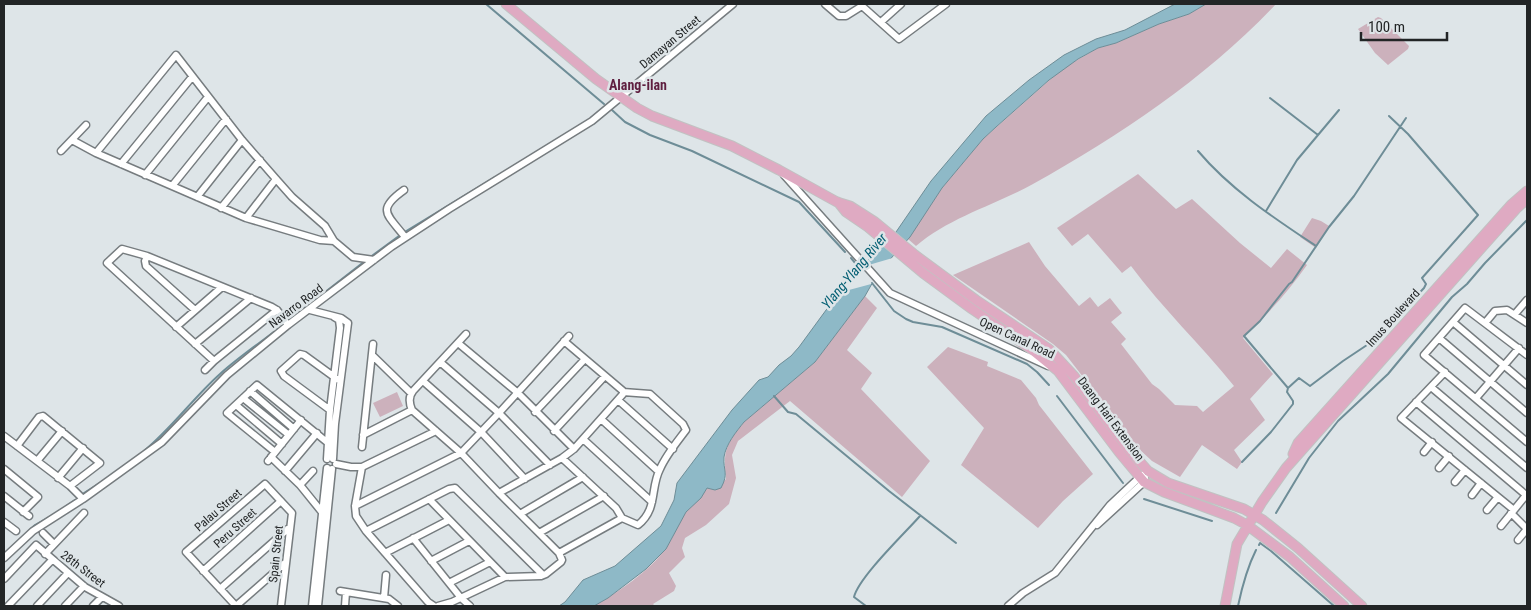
<svg xmlns="http://www.w3.org/2000/svg" width="1531" height="610" viewBox="0 0 1531 610" font-family="'Roboto Condensed',sans-serif">
	<style>
		.green { fill: #ccb1bc }
		.water { fill: #8eb9c7; stroke: #6e8d97 }
		.pier { fill: #dee5e8 }
		.lines { fill: none; stroke-linecap: round; stroke-linejoin: round }
		.stream { stroke: #6e8d97; stroke-width: 2 }
		.minor-casing { stroke: #767c7f; stroke-width: 9 }
		.major-casing { stroke: #c1c2c2; stroke-width: 11 }
		.minor { stroke: #fff; stroke-width: 6 }
		.major { stroke: #dfaac2; stroke-width: 9 }
		.labels { text-anchor: middle; stroke-width: 5; stroke-linejoin: round; paint-order: stroke }
		.street-label { font-size: 12px; fill: #222526; stroke: #dee5e8 }
		.neighbourhood-label { font-size: 14px; font-weight: bold; fill: #5e1e3f; stroke: #dee5e8 }
		.water-label { font-size: 14px; font-style: italic; fill: #045f73; stroke: #dee5e8 }
	</style>
	<rect width="100%" height="100%" fill="#dee5e8"/>
	<path class="green" d="M 1206,4 L 1276,4 C 1207,77 1121,135 1033,184 C 995,205 950,217 916,246 L 908,239 L 942,188 L 983,139 L 1063,68 L 1098,48 L 1116,43 L 1159,24 L 1189,14 Z
		M 1378,17 L 1381,18 L 1409,46 L 1408,49 L 1388,65 L 1375,53 L 1358,29 Z
		M 1138,174 L 1176,209 L 1192,199 L 1240,243 L 1271,268 L 1287,249 L 1307,265 C 1288,292 1267,315 1243,338 L 1273,374 L 1250,399 L 1265,420 L 1234,450 L 1242,462 L 1237,469 L 1202,445 L 1180,477 L 1152,461 L 1138,448 L 1066,355 L 1053,344 L 953,275 L 1029,242 L 1045,266 L 1079,306 L 1090,297 L 1098,307 L 1110,298 L 1122,313 L 1111,322 L 1126,339 L 1121,344 L 1152,384 L 1159,389 L 1175,405 L 1197,406 L 1203,412 L 1234,386 C 1201,345 1162,308 1131,266 L 1122,273 L 1088,234 L 1072,246 L 1057,228 Z
		M 1312,218 L 1321,221 L 1329,226 L 1316,248 L 1300,237 Z
		M 865,296 L 877,308 L 847,350 L 872,373 L 861,389 L 930,461 L 902,497 L 790,401 L 738,441 L 732,455 L 736,478 L 729,504 L 706,525 L 685,538 L 682,548 L 685,557 L 669,573 L 676,586 L 674,591 L 653,604 L 655,606 L 594,606 C 618,592 650,571 666,548 C 674,537 678,522 687,511 C 694,503 701,497 707,488 L 715,490 L 726,479 C 723,451 726,444 744,422 L 815,362 Z
		M 948,347 L 988,362 L 987,366 L 1021,380 L 1036,398 L 1039,405 L 1093,474 L 1063,501 L 1038,528 L 961,465 L 984,428 L 927,367 Z
		M 397,392 L 403,406 L 380,417 L 373,403 Z"/>
	<path class="water" d="M 1175,4 L 1206,4 L 1189,14 L 1159,24 L 1116,43 L 1098,48 L 1078,59 L 1049,80 L 996,127 L 983,139 L 942,188 L 910,237 L 878,273 L 865,296 L 815,362 L 744,422 C 736,432 726,444 724,457 C 723,471 729,473 721,488 L 715,490 L 707,488 L 701,498 L 686,512 L 666,549 L 646,569 L 608,598 L 594,606 L 559,606 L 565,602 L 583,580 L 615,566 L 661,526 L 674,500 L 677,483 L 732,410 L 759,380 L 768,377 L 779,365 L 791,356 L 799,347 L 840,291 L 855,273 L 896,232 L 931,181 L 986,116 L 1029,80 L 1064,55 L 1096,39 L 1125,30 Z"/>
	<path class="pier" d="M 894,231 L 908,243 L 880,274 L 875,283 L 834,294 L 855,269 L 896,257 L 881,244 Z"/>
	<g class="lines">
		<path class="stream" d="M 486,4 L 604,104
			M 1270,98 L 1318,135
			M 612,110 L 625,122 L 650,135 L 692,151 L 799,202 L 845,252
			M 1198,151 C 1231,190 1274,218 1316,246
			M 1266,211 L 1297,160 L 1339,110
			M 369,258 L 403,233 L 495,177
			M 851,258 L 861,270
			M 872,283 L 894,311 L 906,319 L 913,322 L 942,327 L 1027,364 L 1037,372 L 1049,385
			M 288,321 L 365,261
			M 1288,388 L 1244,336 L 1260,321 L 1289,284 L 1292,282 L 1329,227 L 1354,196 L 1406,118
			M 774,396 L 788,412 L 796,414 L 889,491 L 956,543
			M 1057,396 L 1123,483
			M 144,451 C 172,428 193,398 220,374 C 240,356 263,341 284,324
			M 1242,462 L 1271,432 L 1293,404 L 1293,401 L 1287,392 L 1288,388 L 1299,378 L 1310,386 L 1343,361 L 1376,339 L 1424,288 L 1426,284 L 1422,278 L 1478,215 L 1408,134 L 1389,116
			M 84,493 L 106,479
			M 1144,499 L 1212,521
			M 65,507 L 75,500
			M 1276,513 L 1309,458 L 1338,421 L 1388,374 L 1452,297 L 1467,284 L 1485,263 L 1527,220
			M 1259,545 L 1260,543 L 1271,551 L 1334,606
			M 4,554 L 35,525 L 51,516
			M 866,606 L 854,597 C 859,577 905,533 920,516
			M 1238,606 C 1242,587 1247,568 1256,550"/>
		<g class="minor-casing">
			<path id="minor" d="M 825,4 L 839,16 L 846,16 L 862,6 L 863,4
				M 862,6 L 899,39 L 946,4
				M 881,22 L 901,4
				M 72,140 L 96,153 L 246,218 L 320,240 L 334,241
				M 61,151 L 86,125
				M 96,153 L 176,55 L 242,140 L 276,179 L 292,197 L 325,226 L 334,241 L 353,257 L 374,260
				M 121,164 L 192,77
				M 145,175 L 208,97
				M 784,175 L 890,293 L 1048,366
				M 172,186 L 226,119
				M 404,190 C 376,210 387,214 405,237
				M 197,197 L 242,140
				M 221,208 L 260,160
				M 246,218 L 276,179
				M 147,256 L 145,261 L 146,266 L 195,310
				M 310,310 L 341,318 L 348,323 L 335,424 L 333,459
				M 1515,314 L 1527,300
				M 1453,322 L 1527,385
				M 1485,323 L 1495,311 L 1507,310 L 1527,323
				M 176,327 L 222,287
				M 466,334 L 413,391 C 408,397 409,403 412,410 L 461,453 L 499,493 L 559,553 L 622,518 L 638,525 C 658,509 650,488 660,469 C 666,455 677,442 686,430 L 683,424 L 650,394 L 623,392
				M 1439,338 L 1527,413
				M 458,343 L 518,393 L 574,449 L 623,394 L 623,391 L 564,341
				M 195,344 L 251,298
				M 372,355 L 411,393
				M 1527,355 L 1465,308 L 1424,355 L 1527,442
				M 214,361 L 107,263 L 122,249 L 147,256 L 272,307 L 277,310 L 288,325
				M 440,362 L 499,413 L 550,465
				M 205,370 L 214,361 L 277,310
				M 1445,372 L 1401,418 L 1514,510
				M 423,381 L 482,433 L 525,479
				M 1431,387 L 1527,468
				M 250,391 L 294,429
				M 243,398 L 289,435
				M 1476,398 L 1519,348
				M 618,400 L 673,449
				M 1416,402 L 1526,495
				M 236,405 L 282,444
				M 330,410 L 284,376 L 281,371 L 300,354 L 304,355 L 337,379
				M 535,412 L 585,359
				M 601,419 L 658,471
				M 554,431 L 605,376
				M 363,435 L 412,410
				M 4,436 L 70,486 L 83,499
				M 583,439 L 652,502
				M 17,446 L 39,417 L 43,416 L 100,463 L 70,486
				M 362,447 L 373,344
				M 275,452 L 227,413 L 257,385 L 333,447
				M 1424,452 L 1432,442
				M 271,457 L 300,485 L 321,511
				M 562,458 L 616,508 L 622,518
				M 327,459 L 330,410 L 340,328 L 339,320 L 334,317
				M 37,461 L 62,431
				M 268,461 L 301,420
				M 336,464 L 351,467 L 362,467 L 436,431
				M 362,467 L 355,506 L 356,516 L 366,531 L 428,602 L 434,606
				M 1439,468 L 1449,456
				M 4,469 L 38,497 L 23,512
				M 285,471 L 317,433
				M 58,478 L 83,448
				M 1455,482 L 1465,470
				M 300,485 L 313,471
				M 499,493 L 562,458 L 574,449
				M 1472,495 L 1481,483
				M 4,496 L 29,516
				M 429,499 L 505,577
				M 355,506 L 461,453 L 499,413 L 569,336
				M 1487,510 L 1498,497
				M 1511,513 L 1527,529
				M 520,514 L 583,477
				M 4,522 L 16,531
				M 1097,525 L 1144,482 L 1145,478
				M 1501,526 L 1527,494
				M 366,531 L 449,489 L 455,488 L 543,575
				M 43,533 L 54,544
				M 539,533 L 604,496
				M 413,538 L 461,598 L 470,606
				M 1518,540 L 1527,529
				M 385,553 L 449,520
				M 45,554 L 84,513
				M 4,558 L 33,531 L 83,499 L 162,442 L 227,375 L 288,325 L 391,247 L 449,209 L 592,121 L 733,4
				M 431,561 L 469,541
				M 203,571 L 281,501
				M 4,579 L 36,545 L 85,587 L 119,606
				M 449,583 L 490,562
				M 220,589 L 290,527
				M 340,591 L 389,599 L 398,606
				M 384,598 L 386,575
				M 8,606 L 52,560
				M 37,606 L 68,573
				M 65,606 L 84,586
				M 93,606 L 102,597
				M 236,606 L 186,552 L 265,484 L 292,513 L 281,606
				M 236,606 L 286,562
				M 312,606 L 327,468
				M 318,606 L 332,469
				M 345,606 L 346,592
				M 438,606 L 452,602 L 505,577 L 541,576 L 546,574 L 561,562 L 562,560 L 559,553
				M 1008,606 L 1023,593 L 1055,573 L 1110,505 L 1142,475"/>
		</g>
		<g class="major-casing">
			<path id="major" d="M 506,4 L 596,79 L 637,108 L 652,116 L 732,146 L 779,170 L 837,202 L 850,206 L 875,222 L 915,255 L 976,300 L 1049,349 L 1074,376 L 1127,447 L 1148,471 L 1168,483 L 1244,509 L 1263,520 L 1298,548 L 1362,606
				M 838,202 L 846,212 L 868,227 L 923,273 L 972,309 L 1031,349 L 1058,371 L 1119,452 L 1144,482 L 1164,492 L 1234,518 L 1247,525 L 1290,557 L 1344,606
				M 1293,454 L 1298,443 L 1511,205 L 1527,191
				M 1225,606 L 1237,544 L 1262,502 L 1286,468 L 1516,209 L 1527,199"/>
		</g>
		<use href="#minor" class="minor"/>
		<use href="#major" class="major"/>
	</g>
	<g class="labels">
		<g class="street-label">
			<text transform="translate(670 42) rotate(-40)" y="4">Damayan Street</text>
			<text transform="translate(296 306) rotate(-37)" y="4">Navarro Road</text>
			<text transform="translate(1393 318) rotate(-48)" y="4">Imus Boulevard</text>
			<text transform="translate(1017 338) rotate(25)" y="4">Open Canal Road</text>
			<text transform="translate(1111 419) rotate(53)" y="4">Daang Hari Extension</text>
			<text transform="translate(218 510) rotate(-41)" y="4">Palau Street</text>
			<text transform="translate(235 528) rotate(-42)" y="4">Peru Street</text>
			<text transform="translate(276 554) rotate(-84)" y="4">Spain Street</text>
			<text transform="translate(83 569) rotate(37)" y="4">28th Street</text>
		</g>
		<g class="neighbourhood-label">
			<text x="638" y="90">Alang-ilan</text>
		</g>
		<g class="water-label">
			<text transform="translate(854 271) rotate(-50)" y="5">Ylang-Ylang River</text>
		</g>
	</g>
	<rect width="1531" height="610" fill="none" stroke="#222526" stroke-width="10"/>
	<path d="M1361 32v8h86v-8" fill="none" stroke="#222526" stroke-width="2.5"/>
	<text x="1368" y="32" font-size="15" fill="#222526" stroke="#dee5e8" stroke-width="4" paint-order="stroke">100 m</text>
</svg>
